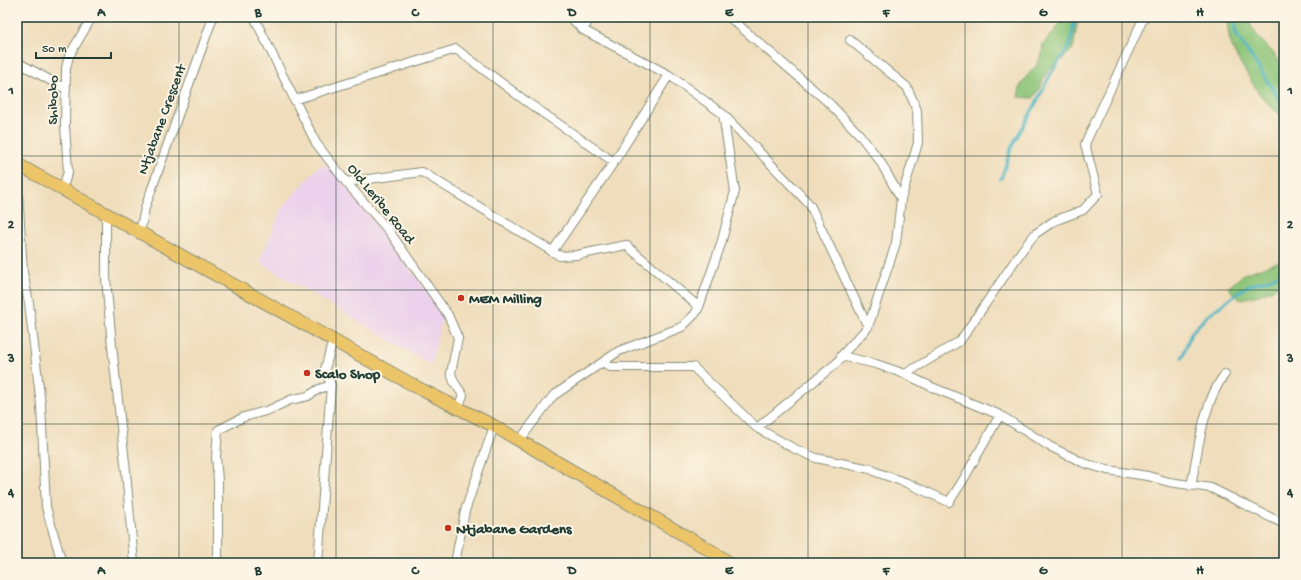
<svg xmlns="http://www.w3.org/2000/svg" width="1301" height="580" viewBox="0 0 1301 580" font-family="'Gochi Hand',sans-serif">
	<style>
		.built { fill: #ebd1eb }
		.green { fill: #8dc579; stroke: #568156 }
		.lines { fill: none; stroke-linecap: round; stroke-linejoin: round }
		.stream { stroke: #48b4c4; stroke-width: 3 }
		.minor-casing { stroke: #878d78; stroke-width: 10 }
		.primary-casing { stroke: #878d78; stroke-width: 14 }
		.minor { stroke: #fff; stroke-width: 8 }
		.primary { stroke: #edc569; stroke-width: 12 }
		.grid { fill: none; stroke: #1f3d34; stroke-width: 1; stroke-opacity: 0.55 }
		.poi-dot { fill: #c8321e; stroke: #fcf5e5; stroke-width: 1.5 }
		.labels { text-anchor: middle; stroke-width: 4; stroke-linejoin: round; paint-order: stroke }
		.street-label { font-size: 15px; fill: #1f3d34; stroke: #fcf5e5 }
		.poi-label { font-size: 15px; font-weight: bold; fill: #1f3d34; stroke: #fcf5e5; text-anchor: start }
		.neatline { fill: none; stroke: #1f3d34; stroke-width: 1.5 }
		.grid-label { font-size: 13px; text-anchor: middle; font-weight: bold; fill: #1f3d34 }
	</style>
	<rect width="100%" height="100%" fill="#fcf5e5"/>
	<filter id="ink" filterUnits="userSpaceOnUse"><feTurbulence type="fractalNoise" baseFrequency=".025" numOctaves="2"/><feDisplacementMap in="SourceGraphic" scale="8" xChannelSelector="R" yChannelSelector="G"/><feConvolveMatrix kernelMatrix="1 2 1 2 8 2 1 2 1" color-interpolation-filters="sRGB"/></filter>
	<filter id="wash" filterUnits="userSpaceOnUse"><feTurbulence type="fractalNoise" baseFrequency=".012" numOctaves="4" result="noise"/><feDisplacementMap in="SourceGraphic" scale="16" xChannelSelector="R" yChannelSelector="G"/><feGaussianBlur stdDeviation="0.9" result="paint"/><feColorMatrix in="noise" values="0 0 0 0 0 0 0 0 0 0 0 0 0 0 0 0 0 1.4 0 .05"/><feComposite in="paint" operator="in"/></filter>
	<g filter="url(#wash)">
		<rect width="100%" height="100%" fill="#efddbb"/>
		<path class="built" d="M 330,165 L 435,301 L 443,315 L 431,365 L 259,262 L 282,208 L 319,166 Z"/>
		<path class="green" d="M 1064,17 L 1082,17 L 1077,24 L 1073,49 L 1065,57 L 1047,72 L 1039,89 L 1033,98 L 1018,97 L 1021,85 L 1027,76 L 1036,66 L 1042,54 L 1043,44 L 1055,31 Z
			M 1226,17 L 1248,17 C 1252,38 1272,46 1281,65 C 1287,78 1284,102 1284,117 L 1270,106 L 1258,92 L 1235,54 L 1230,41 Z
			M 1284,260 L 1284,281 C 1271,292 1256,297 1239,299 L 1228,288 L 1244,274 Z"/>
		<g class="lines">
			<path class="stream" d="M 1233,17 L 1236,34 L 1284,106
				M 1001,179 L 1012,146 L 1034,107 L 1050,75 L 1070,45 L 1075,17
				M 1182,358 L 1191,333 L 1208,315 L 1247,286 L 1270,279 L 1284,272"/>
		</g>
	</g>
	<g filter="url(#ink)">
		<g class="lines">
			<g class="minor-casing">
				<path id="minor" d="M 254,17 L 316,143 L 346,182 L 389,231 L 448,315 L 458,338 L 451,373 L 454,382 L 463,395 L 458,408
					M 583,30 L 591,17
					M 850,40 L 907,87 L 917,110 L 918,143 L 901,199
					M 17,62 L 66,89
					M 294,100 L 456,49 L 527,102 L 614,162
					M 723,114 L 810,205 L 868,327
					M 17,175 L 23,272 L 29,303 L 41,405 L 46,507 L 62,563
					M 346,182 L 422,172 L 560,256 L 577,255 L 626,245 L 699,307
					M 62,189 L 68,172 L 65,126 L 66,68 L 69,56 L 92,17
					M 106,214 L 106,278 L 112,346 L 126,472 L 134,563
					M 140,232 L 145,208 L 213,17
					M 552,252 L 614,162 L 669,75
					M 841,356 L 876,364 L 905,374 L 934,388 L 1000,415 L 1049,446 L 1084,463 L 1107,470 L 1148,476 L 1169,482 L 1211,488 L 1284,524
					M 603,362 L 610,367 L 693,367 L 757,428 L 839,361 L 841,356 L 868,327 L 896,243 L 901,199 L 880,161 L 859,134 L 829,103 L 729,17
					M 905,374 L 960,341 L 1023,249 L 1035,234 L 1054,221 L 1083,210 L 1098,194 L 1085,144 L 1143,19
					M 757,428 L 793,448 L 816,458 L 871,469 L 876,472 L 907,483 L 949,502 L 962,482 L 1000,415
					M 519,441 L 553,396 L 619,351 L 682,327 L 695,314 L 699,307 L 721,244 L 735,191 L 723,114 L 669,75 L 583,30 L 570,17
					M 1191,486 C 1198,452 1203,401 1225,374
					M 218,563 L 218,481 L 216,457 L 218,430 L 244,417 L 269,410 L 290,400 L 308,396 L 319,389 L 331,385
					M 318,563 L 331,385 L 325,369 L 331,347 L 335,341
					M 455,563 L 465,511 L 494,426"/>
			</g>
			<g class="primary-casing">
				<path id="primary" d="M 17,164 L 422,390 L 494,426 L 715,553 L 729,563"/>
			</g>
			<use href="#minor" class="minor"/>
			<use href="#primary" class="primary"/>
		</g>
	</g>
	<path class="grid" d="M 179,17 L 179,563M 336,17 L 336,563M 493,17 L 493,563M 650,17 L 650,563M 808,17 L 808,563M 965,17 L 965,563M 1122,17 L 1122,563M 17,156 L 1284,156M 17,290 L 1284,290M 17,424 L 1284,424"/>
	<g class="poi-dot">
		<circle cx="461" cy="298" r="4"/>
		<circle cx="307" cy="373" r="4"/>
		<circle cx="448" cy="528" r="4"/>
	</g>
	<g class="labels">
		<g class="street-label">
			<text transform="translate(52 100) rotate(-90)" y="5">Shibobo</text>
			<text transform="translate(161 119) rotate(-70)" y="5">Ntjabane Crescent</text>
			<text transform="translate(382 203) rotate(51)" y="5">Old Leribe Road</text>
		</g>
		<g class="poi-label">
			<text x="469" y="303">MEM Milling</text>
			<text x="315" y="378">Scalo Shop</text>
			<text x="456" y="533">Ntjabane Gardens</text>
		</g>
	</g>
	<rect width="1301" height="580" fill="none" stroke="#fcf5e5" stroke-width="44"/>
	<path d="M36 52v6h75v-6" fill="none" stroke="#1f3d34" stroke-width="2"/>
	<text x="42" y="52" font-size="12" fill="#1f3d34" stroke="#fcf5e5" stroke-width="3" paint-order="stroke">50 m</text>
	<rect x="22" y="22" width="1257" height="536" class="neatline"/>
	<g class="grid-label">
		<text x="101" y="16">A</text>
		<text x="258" y="16">B</text>
		<text x="415" y="16">C</text>
		<text x="572" y="16">D</text>
		<text x="729" y="16">E</text>
		<text x="886" y="16">F</text>
		<text x="1043" y="16">G</text>
		<text x="1200" y="16">H</text>
		<text x="11" y="94">1</text>
		<text x="1290" y="94">1</text>
		<text x="11" y="228">2</text>
		<text x="1290" y="228">2</text>
		<text x="11" y="362">3</text>
		<text x="1290" y="362">3</text>
		<text x="11" y="496">4</text>
		<text x="1290" y="496">4</text>
		<text x="101" y="574">A</text>
		<text x="258" y="574">B</text>
		<text x="415" y="574">C</text>
		<text x="572" y="574">D</text>
		<text x="729" y="574">E</text>
		<text x="886" y="574">F</text>
		<text x="1043" y="574">G</text>
		<text x="1200" y="574">H</text>
	</g>
</svg>
